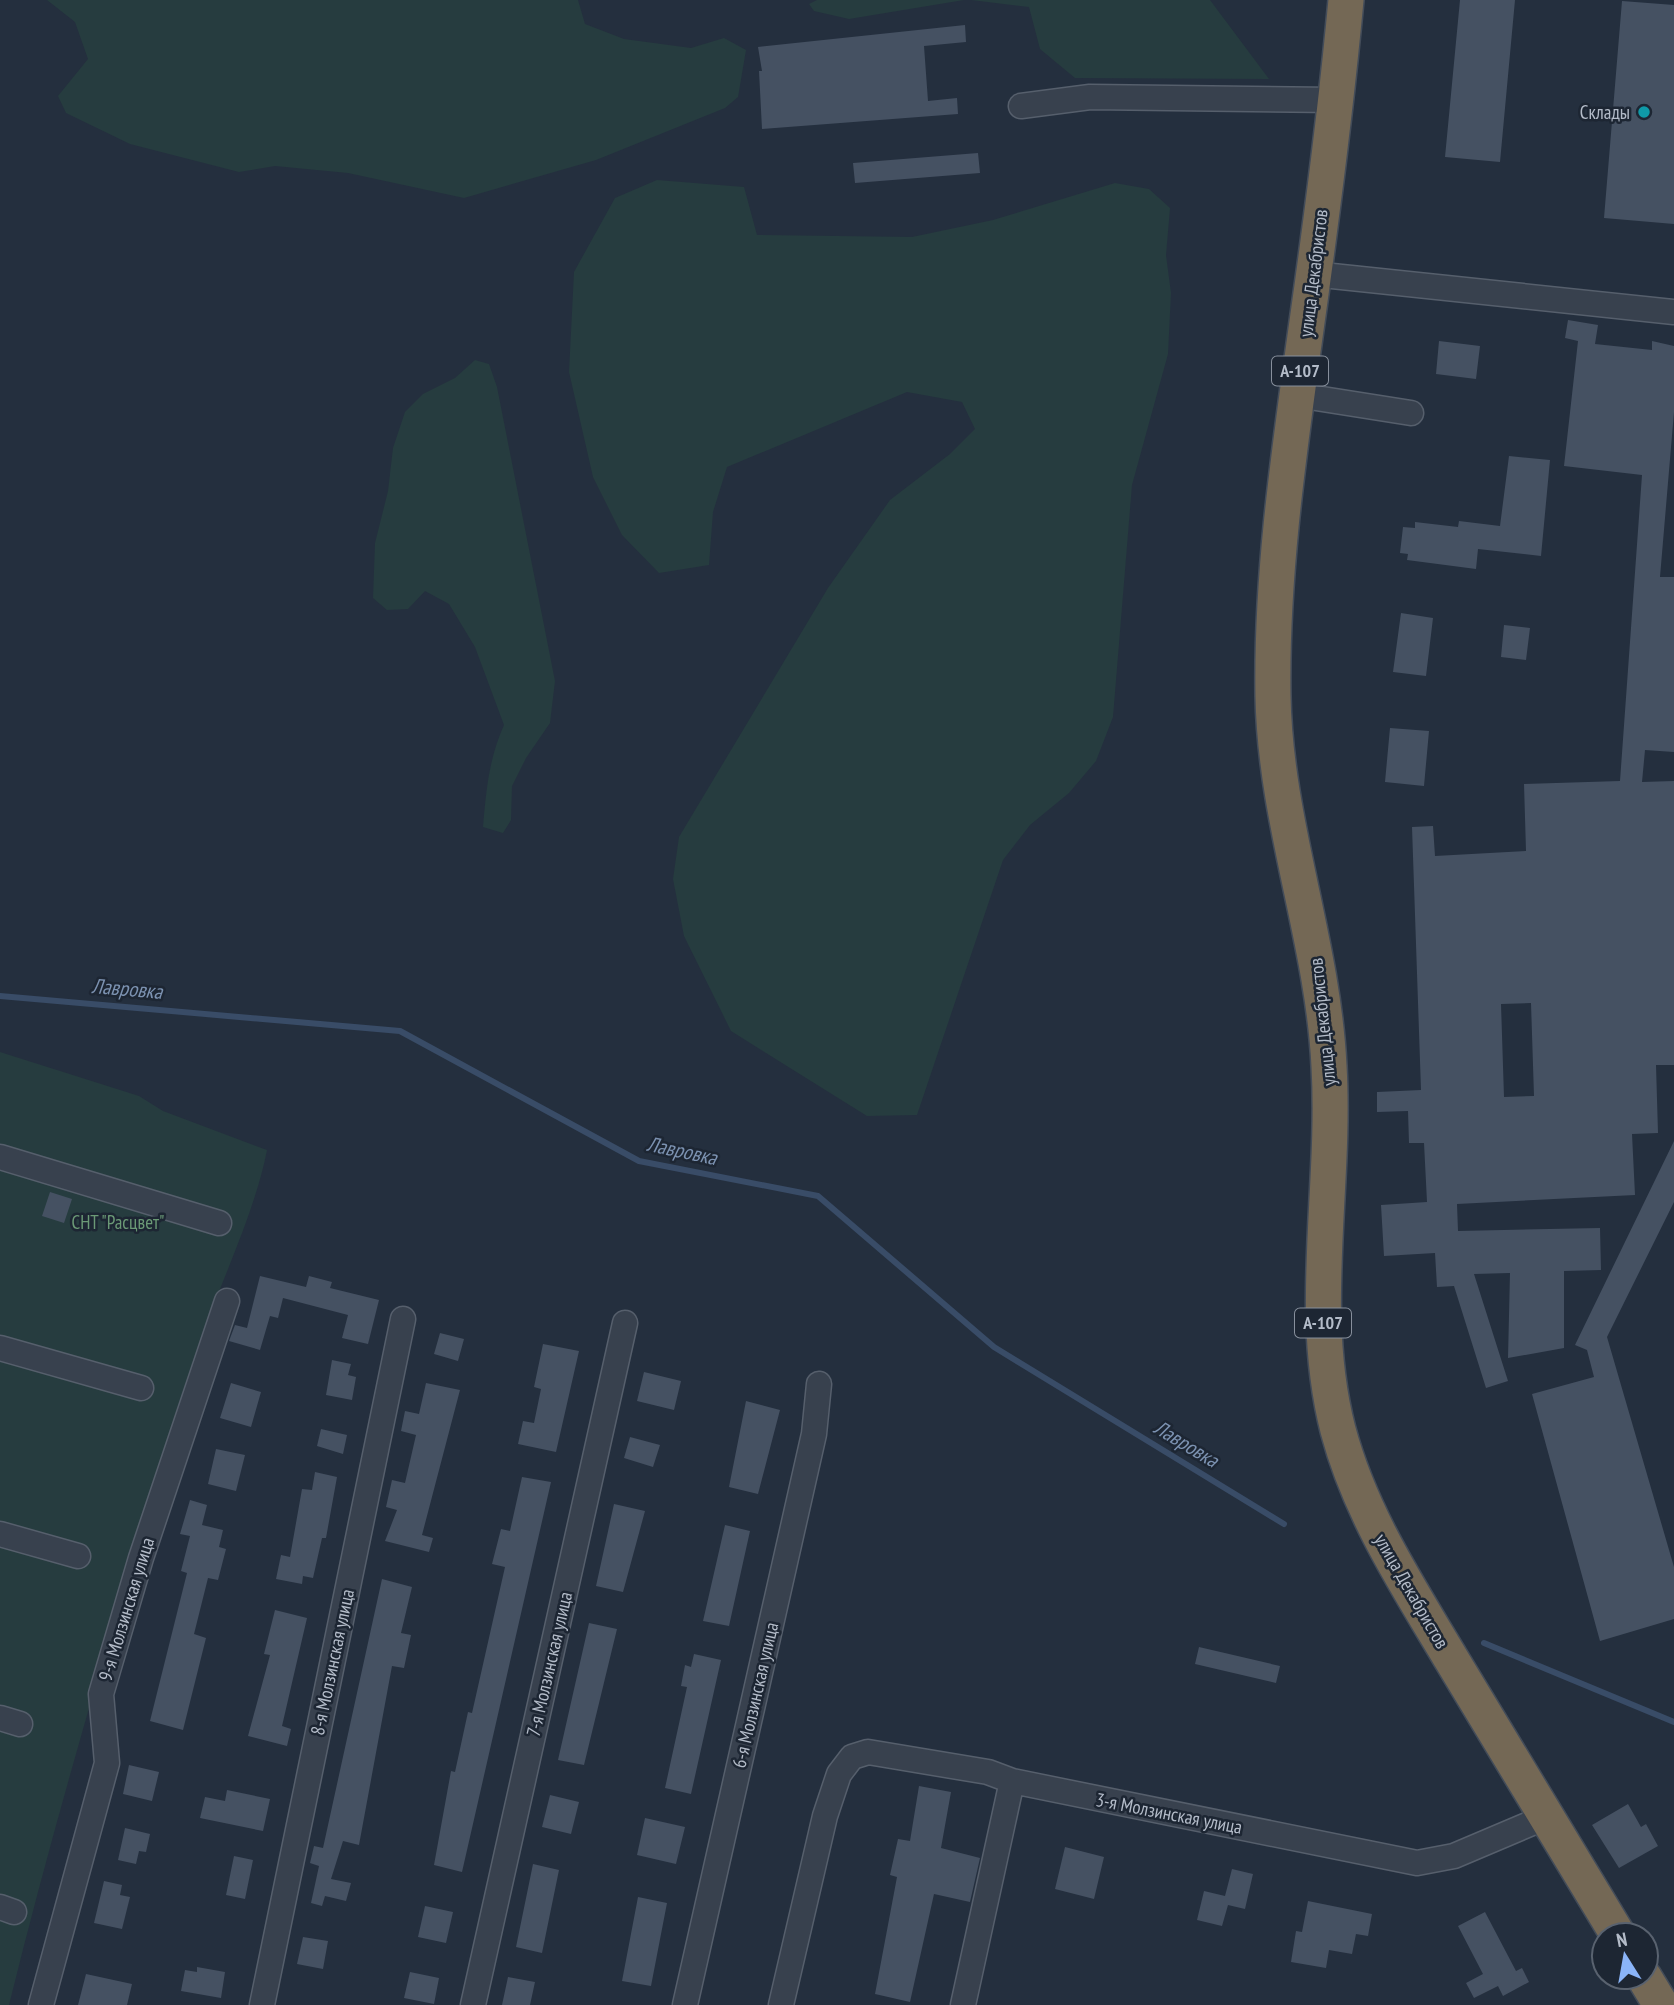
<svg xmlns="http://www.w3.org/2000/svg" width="1674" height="2005" viewBox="0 0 1674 2005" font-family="'PT Sans Narrow',sans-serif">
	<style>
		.green { fill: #263c3f }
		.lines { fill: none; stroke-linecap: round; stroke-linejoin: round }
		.stream { stroke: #394c67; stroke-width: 6 }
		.building { fill: #455162; fill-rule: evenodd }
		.minor-casing { stroke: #565f6c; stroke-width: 27 }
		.highway-casing { stroke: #434c59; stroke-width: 38 }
		.minor { stroke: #38414e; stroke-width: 24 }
		.highway { stroke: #746855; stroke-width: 35 }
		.culture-dot { fill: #0f9aa8; stroke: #1d2633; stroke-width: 2.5 }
		.labels { text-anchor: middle; stroke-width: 5; stroke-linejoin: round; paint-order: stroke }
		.shield { fill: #1d2633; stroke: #878f9c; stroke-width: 2 }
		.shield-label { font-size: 18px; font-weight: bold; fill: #b4bcc9 }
		.poi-label { font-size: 19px; fill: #b4bcc9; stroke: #1d2633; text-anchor: end }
		.street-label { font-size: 19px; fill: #b4bcc9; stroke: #1d2633 }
		.park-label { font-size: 19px; fill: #6b9a76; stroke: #1d2633 }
		.water-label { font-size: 21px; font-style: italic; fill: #7c92b1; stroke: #1d2633 }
	</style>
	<rect width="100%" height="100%" fill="#242f3e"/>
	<path class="green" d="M 47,0 L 578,0 L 585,24 L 624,39 L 691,48 L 724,38 L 746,50 L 738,97 L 725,108 L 596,160 L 464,198 L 348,173 L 275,166 L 239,172 L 130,144 L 66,113 L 58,96 L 88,59 L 75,22 Z
		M 817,0 L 964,0 L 849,19 L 814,11 L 809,4 Z
		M 971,0 L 1210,0 L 1269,79 L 1075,78 L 1040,49 L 1029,7 Z
		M 657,180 L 744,187 L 757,235 L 912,237 L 993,220 L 1115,183 L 1149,189 L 1170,208 L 1166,255 L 1171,293 L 1168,354 L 1132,485 L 1113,717 L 1096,761 L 1069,793 L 1030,825 L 1003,860 L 917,1115 L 867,1116 L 731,1031 L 684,936 L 673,879 L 679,837 L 828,588 L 890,500 L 950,454 L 975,429 L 962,402 L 907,392 L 727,467 L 713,512 L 709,565 L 659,573 L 622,535 L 593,477 L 569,372 L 574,272 L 615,198 Z
		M 475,360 L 489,364 L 497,387 L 555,681 L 550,723 L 526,758 L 512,786 L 511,820 L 503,833 L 483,827 C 486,791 489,758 504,725 L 475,647 L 449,604 L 425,591 L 408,609 L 387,610 L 373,598 L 375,543 L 388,491 L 393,448 L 405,412 L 423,394 L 455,378 Z
		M 0,1052 L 139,1096 L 163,1111 L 267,1150 C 253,1222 212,1298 191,1370 C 126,1580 62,1791 9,2005 L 0,2005 Z"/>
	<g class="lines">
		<path class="stream" d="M 0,996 L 400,1031 L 639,1161 L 818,1196 L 994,1347 L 1284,1524
			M 1484,1643 L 1674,1722"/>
	</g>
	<path class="building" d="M 1460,0 L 1515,0 L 1500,162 L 1445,157 Z
		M 1622,1 L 1674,5 L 1674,224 L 1604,218 Z
		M 965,25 L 966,42 L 924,46 L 928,101 L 957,98 L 958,114 L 762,129 L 759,71 L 762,71 L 758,47 Z
		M 978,153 L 980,173 L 855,183 L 853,163 Z
		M 1568,320 L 1598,325 L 1595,344 L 1652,350 L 1652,341 L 1674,346 L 1674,412 L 1660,577 L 1674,577 L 1674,752 L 1645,750 L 1642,782 L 1674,781 L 1674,1065 L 1656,1065 L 1658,1133 L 1632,1134 L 1635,1195 L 1457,1204 L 1458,1231 L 1600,1228 L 1601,1270 L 1564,1271 L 1564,1348 L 1508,1358 L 1510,1273 L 1474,1274 L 1508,1381 L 1486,1388 L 1454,1286 L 1437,1287 L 1435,1253 L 1384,1256 L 1381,1205 L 1427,1202 L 1424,1143 L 1409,1143 L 1408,1111 L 1377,1112 L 1377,1092 L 1421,1090 L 1412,827 L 1433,826 L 1435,856 L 1526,851 L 1524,784 L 1620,781 L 1642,475 L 1564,466 L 1578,341 L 1565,338 ZM 1531,1003 L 1534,1096 L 1504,1097 L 1501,1004 Z
		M 1439,341 L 1480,346 L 1476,379 L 1436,374 Z
		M 1509,456 L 1550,460 L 1541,556 L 1478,549 L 1476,569 L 1407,560 L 1408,554 L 1400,553 L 1403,527 L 1415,528 L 1415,522 L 1458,527 L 1459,521 L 1500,526 Z
		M 1401,613 L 1433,618 L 1426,676 L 1393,672 Z
		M 1504,625 L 1530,628 L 1526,660 L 1501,657 Z
		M 1390,728 L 1429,731 L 1424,786 L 1385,782 Z
		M 1674,1141 L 1674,1202 L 1607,1337 L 1674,1567 L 1674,1619 L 1600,1641 L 1532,1394 L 1594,1377 L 1587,1350 L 1575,1345 Z
		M 50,1192 L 72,1199 L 64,1223 L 42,1216 Z
		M 260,1276 L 306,1287 L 309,1276 L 332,1282 L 330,1288 L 379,1300 L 368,1344 L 342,1338 L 348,1315 L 283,1298 L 278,1318 L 270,1316 L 260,1350 L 229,1341 L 235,1325 L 247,1328 Z
		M 440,1333 L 464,1339 L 458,1361 L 434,1354 Z
		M 543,1344 L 579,1351 L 556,1452 L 518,1444 L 523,1421 L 534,1423 L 541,1389 L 534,1387 Z
		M 332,1360 L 351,1364 L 348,1375 L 356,1377 L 352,1400 L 326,1395 Z
		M 644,1372 L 681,1381 L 674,1410 L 637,1401 Z
		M 231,1383 L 261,1392 L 251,1427 L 220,1418 Z
		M 426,1383 L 460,1390 L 422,1535 L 433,1538 L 429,1552 L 385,1541 L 397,1510 L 386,1507 L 392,1480 L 405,1483 L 416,1435 L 401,1431 L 405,1411 L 419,1414 Z
		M 746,1401 L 780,1410 L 758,1494 L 729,1487 Z
		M 321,1429 L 347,1435 L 343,1454 L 317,1446 Z
		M 630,1437 L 660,1445 L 653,1467 L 624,1458 Z
		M 216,1449 L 245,1455 L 236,1491 L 208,1484 Z
		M 315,1472 L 337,1477 L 326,1538 L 322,1538 L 313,1578 L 303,1576 L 302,1584 L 276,1579 L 281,1555 L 290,1557 L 302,1489 L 312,1490 Z
		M 522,1477 L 551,1482 L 462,1872 L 434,1865 L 451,1771 L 455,1772 L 468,1712 L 472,1713 L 505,1567 L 492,1564 L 501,1529 L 510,1531 Z
		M 190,1500 L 207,1505 L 202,1525 L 223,1530 L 219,1547 L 226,1549 L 218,1580 L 208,1578 L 194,1634 L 206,1638 L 183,1730 L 150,1721 L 187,1573 L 181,1571 L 190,1536 L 180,1534 Z
		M 614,1504 L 645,1511 L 623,1592 L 596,1586 Z
		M 725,1525 L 750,1531 L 729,1626 L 703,1621 Z
		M 382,1579 L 412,1587 L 401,1633 L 411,1635 L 404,1668 L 392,1666 L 359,1845 L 343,1841 L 331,1879 L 351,1883 L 346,1901 L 325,1896 L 322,1906 L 311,1903 L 319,1866 L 310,1863 L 314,1846 L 323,1848 Z
		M 275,1610 L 307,1618 L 282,1726 L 291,1729 L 287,1746 L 248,1736 L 270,1655 L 264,1654 Z
		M 589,1623 L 617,1629 L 584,1765 L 558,1760 Z
		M 1199,1647 L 1280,1666 L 1276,1683 L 1195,1664 Z
		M 694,1654 L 721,1660 L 691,1794 L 665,1788 L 687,1687 L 681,1686 L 685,1665 L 691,1667 Z
		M 129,1765 L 159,1772 L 152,1801 L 123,1794 Z
		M 919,1786 L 951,1792 L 941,1848 L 980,1858 L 970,1902 L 934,1894 L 910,2002 L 875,1994 L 897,1877 L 890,1875 L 898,1839 L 910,1841 Z
		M 227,1790 L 270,1799 L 263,1831 L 200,1818 L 205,1797 L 225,1801 Z
		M 550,1795 L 579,1802 L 571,1834 L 542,1827 Z
		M 1628,1804 L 1641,1827 L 1646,1824 L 1658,1846 L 1619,1868 L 1592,1825 Z
		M 645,1818 L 685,1827 L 676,1864 L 637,1855 Z
		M 125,1828 L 150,1834 L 146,1852 L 139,1851 L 136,1864 L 118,1860 Z
		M 1065,1847 L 1104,1857 L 1094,1899 L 1055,1889 Z
		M 234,1856 L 253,1860 L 245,1899 L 226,1895 Z
		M 533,1864 L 559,1870 L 542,1953 L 516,1947 Z
		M 1232,1869 L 1253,1874 L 1245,1909 L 1228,1905 L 1222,1926 L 1197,1920 L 1204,1891 L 1225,1896 Z
		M 104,1881 L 122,1885 L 120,1895 L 130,1897 L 122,1929 L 94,1923 Z
		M 638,1897 L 667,1903 L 651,1986 L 622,1981 Z
		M 1308,1901 L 1372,1914 L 1368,1936 L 1356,1934 L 1352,1954 L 1329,1950 L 1326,1968 L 1291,1962 L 1296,1931 L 1302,1932 Z
		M 425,1906 L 453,1912 L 446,1943 L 418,1937 Z
		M 1485,1912 L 1516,1971 L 1522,1968 L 1529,1982 L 1503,1996 L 1498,1986 L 1474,1998 L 1466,1983 L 1483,1974 L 1458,1926 Z
		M 303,1937 L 328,1941 L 323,1969 L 297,1964 Z
		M 197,1967 L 225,1972 L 221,1998 L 181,1991 L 185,1970 L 197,1972 Z
		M 410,1972 L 439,1978 L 434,2004 L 404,1998 Z
		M 86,1974 L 132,1984 L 127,2005 L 78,2005 Z
		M 508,1977 L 535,1982 L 530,2005 L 502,2005 Z"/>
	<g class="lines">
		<g class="minor-casing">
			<path id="minor" d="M 1021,106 L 1090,97 L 1335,100
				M 1313,274 L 1674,312
				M 1297,395 L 1411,413
				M 0,1157 L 219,1223
				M 0,1348 L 141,1388
				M 0,1534 L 78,1556
				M 0,1718 L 20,1724
				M 0,1907 L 14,1912
				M 41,2005 L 107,1763 L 101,1694 L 141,1558 L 227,1301
				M 262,2005 L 403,1319
				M 473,2005 L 625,1323
				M 685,2005 L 814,1434 L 819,1384
				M 781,2005 L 825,1816 L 839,1774 L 852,1757 L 868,1752 L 988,1772 L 1012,1781 L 1417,1863 L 1454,1856 L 1546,1817
				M 963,2005 L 1012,1781"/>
		</g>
		<g class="highway-casing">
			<path id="highway" d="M 1346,0 C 1336,108 1322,216 1307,322 C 1290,446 1271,570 1273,696 C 1275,822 1323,941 1329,1066 C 1336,1188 1307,1310 1338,1430 C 1360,1513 1407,1585 1450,1657 C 1506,1750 1562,1843 1618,1935
				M 1644,1977 L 1661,2005"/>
		</g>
		<use href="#minor" class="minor"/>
		<use href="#highway" class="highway"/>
	</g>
	<circle class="culture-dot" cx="1644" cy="112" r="7"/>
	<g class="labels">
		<g class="shield">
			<rect x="1272" y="356.5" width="56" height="29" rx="5"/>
			<rect x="1295" y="1308.5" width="56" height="29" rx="5"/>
		</g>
		<g class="shield-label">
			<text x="1300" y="377">А-107</text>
			<text x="1323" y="1329">А-107</text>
		</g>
		<g class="poi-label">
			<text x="1630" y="119">Склады</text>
		</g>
		<g class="street-label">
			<text transform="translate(1313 273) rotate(-83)" y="7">улица Декабристов</text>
			<text transform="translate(1322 1022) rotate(-96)" y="7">улица Декабристов</text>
			<text transform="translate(1412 1591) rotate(60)" y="7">улица Декабристов</text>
			<text transform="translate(126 1609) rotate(-73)" y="7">9-я Молзинская улица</text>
			<text transform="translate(332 1662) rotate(-78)" y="7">8-я Молзинская улица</text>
			<text transform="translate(549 1664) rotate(-77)" y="7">7-я Молзинская улица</text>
			<text transform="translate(755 1695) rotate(-77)" y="7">6-я Молзинская улица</text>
			<text transform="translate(1169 1813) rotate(11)" y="7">3-я Молзинская улица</text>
		</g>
		<g class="park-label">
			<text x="118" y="1229">СНТ "Расцвет"</text>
		</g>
		<g class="water-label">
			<text transform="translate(127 989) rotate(5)" y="7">Лавровка</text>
			<text transform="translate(682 1151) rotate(12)" y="7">Лавровка</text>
			<text transform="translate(1186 1444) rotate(31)" y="7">Лавровка</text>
		</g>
	</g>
	<g transform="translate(1625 1956) rotate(349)"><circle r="33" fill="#1d2633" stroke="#59626f" stroke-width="2"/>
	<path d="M0-5L12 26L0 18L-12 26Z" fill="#8ab4f8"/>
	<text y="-10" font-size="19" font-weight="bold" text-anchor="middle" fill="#b4bcc9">N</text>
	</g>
</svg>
